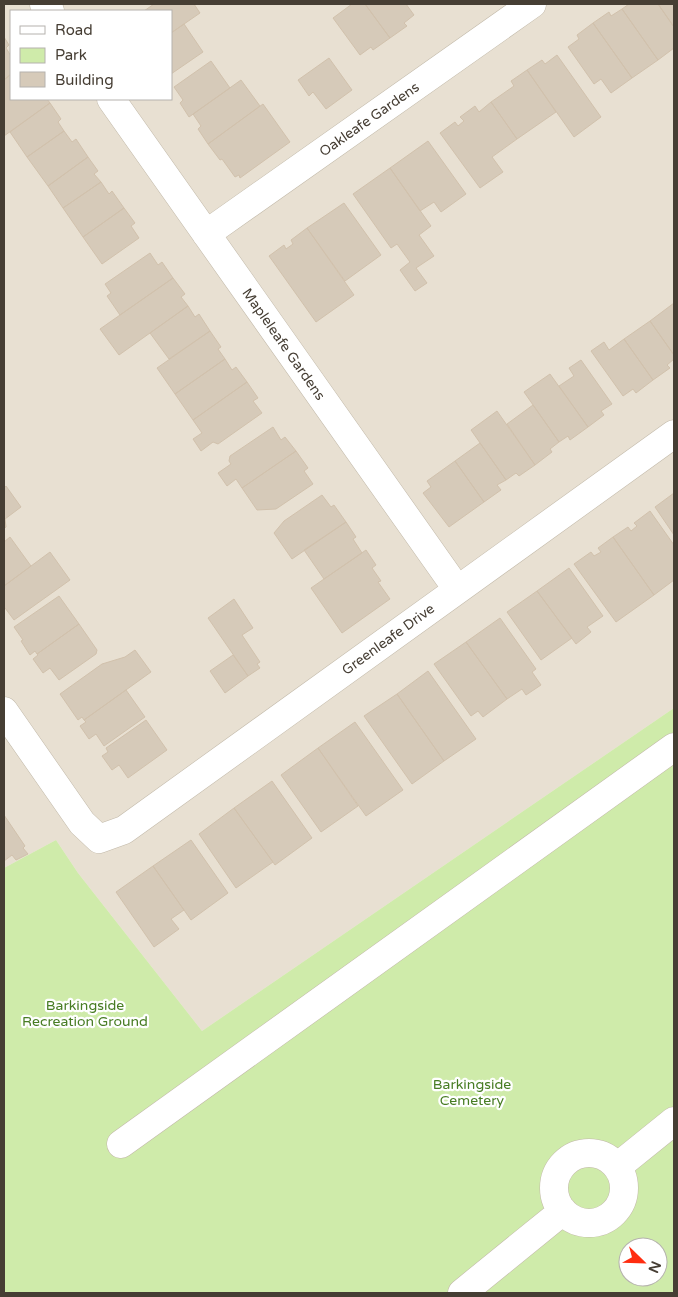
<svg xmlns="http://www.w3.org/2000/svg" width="678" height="1297" viewBox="0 0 678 1297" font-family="'Varela Round',sans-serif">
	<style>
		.residential { fill: #e8e0d2; fill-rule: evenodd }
		.green { fill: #cfebaa; fill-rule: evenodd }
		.building { fill: #d6cab9; stroke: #d1c1ac }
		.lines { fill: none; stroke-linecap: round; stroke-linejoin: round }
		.minor-casing { stroke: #c2b9a9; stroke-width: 29 }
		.minor { stroke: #fff; stroke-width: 28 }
		.labels { text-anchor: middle; stroke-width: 4.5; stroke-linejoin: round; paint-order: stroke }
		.street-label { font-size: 14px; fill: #463e34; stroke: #fff }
		.park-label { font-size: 14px; fill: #477c23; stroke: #fff }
	</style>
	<rect width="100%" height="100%" fill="#f3eee4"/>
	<path class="residential" d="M 4,4 L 674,4 L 674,708 L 202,1031 L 78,873 L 56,840 L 4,868 ZM 11,11 L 171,11 L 171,99 L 11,99 Z"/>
	<path class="green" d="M 674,708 L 674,1293 L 4,1293 L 4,868 L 56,840 L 78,873 L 202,1031 ZM 628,1247 L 658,1247 L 658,1277 L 628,1277 Z"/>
	<path class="building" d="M 154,4 L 194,4 L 200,13 L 171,33 L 171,11 L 144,11 Z
		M 352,4 L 365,4 L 390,38 L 373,50 L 371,47 L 360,55 L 333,18 Z
		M 365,4 L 406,4 L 414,15 L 404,23 L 407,26 L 390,38 Z
		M 629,4 L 658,4 L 674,27 L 674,48 L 658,60 L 622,9 Z
		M 658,4 L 674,4 L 674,27 Z
		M 622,9 L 658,60 L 632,78 L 593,23 L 609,12 L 611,16 Z
		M 593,23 L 632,78 L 611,93 L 601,79 L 594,84 L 568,47 L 579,39 L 577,35 Z
		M 184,24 L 203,52 L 171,74 L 171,33 Z
		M 4,37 L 9,45 L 6,48 L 11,56 L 11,74 L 4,80 Z
		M 557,55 L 601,117 L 574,137 L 527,70 L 542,60 L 545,64 Z
		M 329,58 L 352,90 L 326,109 L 313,92 L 309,96 L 298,80 Z
		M 211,61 L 230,88 L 189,117 L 180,103 L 183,100 L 174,87 Z
		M 527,70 L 556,112 L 517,139 L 491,102 L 514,86 L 511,81 Z
		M 11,74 L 11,99 L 47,99 L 50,103 L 4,136 L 4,80 Z
		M 241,80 L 260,106 L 208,144 L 198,129 L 201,126 L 193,114 Z
		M 491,102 L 517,139 L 492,157 L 503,172 L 480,188 L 440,133 L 455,122 L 458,126 L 464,121 L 460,117 L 475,106 L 479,112 Z
		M 50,103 L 61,119 L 58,122 L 64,131 L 27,157 L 10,132 Z
		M 263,104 L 290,142 L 240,178 L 239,175 L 235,177 L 222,159 L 220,160 L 208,144 Z
		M 64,131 L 72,142 L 76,139 L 88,157 L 48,186 L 27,157 Z
		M 428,141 L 466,194 L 441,212 L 434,202 L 420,211 L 390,168 Z
		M 88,157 L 98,171 L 94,174 L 101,182 L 63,208 L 48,186 Z
		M 390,168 L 431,226 L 419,235 L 434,256 L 416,268 L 427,283 L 415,291 L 400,270 L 410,262 L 397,244 L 391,248 L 353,194 Z
		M 101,182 L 109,194 L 112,191 L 124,208 L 83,237 L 63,208 Z
		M 344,203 L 381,255 L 345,281 L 307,228 Z
		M 124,208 L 135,223 L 131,226 L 139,238 L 102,264 L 83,237 Z
		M 307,228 L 354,295 L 316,322 L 269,256 L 284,245 L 286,249 L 293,244 L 291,240 Z
		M 150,253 L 158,265 L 162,262 L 173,278 L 120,315 L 107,296 L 111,293 L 105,284 Z
		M 173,278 L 185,294 L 181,297 L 188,306 L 119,355 L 100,329 Z
		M 674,303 L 674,355 L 650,321 Z
		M 188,306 L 195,317 L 199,314 L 210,331 L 169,359 L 150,333 Z
		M 650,321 L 674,355 L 674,359 L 667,365 L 670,368 L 653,380 L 624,339 Z
		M 210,331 L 221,347 L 218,349 L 225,359 L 175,394 L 157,368 Z
		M 624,339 L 653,380 L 636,393 L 633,389 L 623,396 L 591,351 L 604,342 L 609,350 Z
		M 225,359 L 232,370 L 236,367 L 247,382 L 193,420 L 175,394 Z
		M 581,360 L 612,404 L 601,411 L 604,415 L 588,427 L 559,386 L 574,376 L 569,368 Z
		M 550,374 L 588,427 L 570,440 L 568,436 L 559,442 L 524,392 Z
		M 247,382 L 258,398 L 253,401 L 262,413 L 218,444 L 213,442 L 201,451 L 193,439 L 202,433 L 193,420 Z
		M 533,405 L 559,442 L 550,449 L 552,452 L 535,465 L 507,424 Z
		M 497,411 L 535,465 L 519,476 L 516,473 L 506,480 L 471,430 Z
		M 273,427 L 281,440 L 285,437 L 296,451 L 242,488 L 236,479 L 227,486 L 218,473 L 231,464 L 229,461 L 230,456 Z
		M 480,443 L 506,480 L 497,485 L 501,490 L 484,502 L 455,461 Z
		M 296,451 L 308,468 L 304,471 L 313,484 L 276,509 L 257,510 L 242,488 Z
		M 455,461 L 484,502 L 449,527 L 423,493 L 431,487 L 427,481 Z
		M 6,486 L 21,507 L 5,519 L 6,527 L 4,529 L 4,488 Z
		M 674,493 L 674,535 L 655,507 Z
		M 322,495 L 331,507 L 334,505 L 346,522 L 292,559 L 274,533 L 284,521 Z
		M 650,511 L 674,545 L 674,580 L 654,595 L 613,537 L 628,527 L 631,531 L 637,526 L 634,523 Z
		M 346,522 L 356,537 L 353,539 L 362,553 L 324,579 L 304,550 Z
		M 10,537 L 31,566 L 4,586 L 4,542 Z
		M 613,537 L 654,595 L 616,622 L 574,564 L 591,552 L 594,556 L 601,552 L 598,548 Z
		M 366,550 L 376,565 L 372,568 L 381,581 L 378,582 L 390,599 L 342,633 L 311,588 Z
		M 50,552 L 70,580 L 14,620 L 5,608 L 4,609 L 4,586 Z
		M 569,568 L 603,616 L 587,627 L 591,632 L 576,644 L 537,591 Z
		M 537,591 L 572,638 L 541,660 L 507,612 Z
		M 59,596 L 79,624 L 37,654 L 35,651 L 30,655 L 21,641 L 23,640 L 14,627 Z
		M 234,599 L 253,628 L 242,635 L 260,662 L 257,664 L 260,668 L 248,676 L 208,618 Z
		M 500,618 L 536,669 L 532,672 L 541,685 L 526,695 L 522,689 L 507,699 L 466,642 Z
		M 79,624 L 97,650 L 96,654 L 59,680 L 50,668 L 43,673 L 33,659 L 38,655 L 37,654 Z
		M 466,642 L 507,699 L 483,717 L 478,711 L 471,716 L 434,664 Z
		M 135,650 L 151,672 L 84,720 L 82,717 L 78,720 L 60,694 L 102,664 L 125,657 Z
		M 233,655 L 248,676 L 225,693 L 210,671 Z
		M 428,671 L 476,739 L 444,761 L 397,694 Z
		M 126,690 L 145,717 L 104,746 L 96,734 L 89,739 L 80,726 L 86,722 L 84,720 Z
		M 397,694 L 444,761 L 412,784 L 364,716 Z
		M 146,720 L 167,750 L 128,778 L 119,765 L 112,770 L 102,756 L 108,752 L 106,748 Z
		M 355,722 L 403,790 L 366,816 L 318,748 Z
		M 318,748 L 358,806 L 321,832 L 281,775 Z
		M 272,781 L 312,838 L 275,865 L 234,808 Z
		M 234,808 L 273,862 L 236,888 L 199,834 Z
		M 4,815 L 25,846 L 23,848 L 28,854 L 16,860 L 12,855 L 4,861 Z
		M 191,840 L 228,893 L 191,920 L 153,866 Z
		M 153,866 L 184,910 L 171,919 L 179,929 L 154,947 L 116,892 Z"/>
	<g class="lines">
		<g class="minor-casing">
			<path id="minor" d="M 44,4 L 50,11
				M 111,99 L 457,589
				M 206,234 L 532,4
				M 4,711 L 82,823 L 99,839 L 124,830 L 674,434
				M 121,1144 L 674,747
				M554 1188a35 35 0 1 1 70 0a35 35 0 1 1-70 0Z
				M 617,1167 L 674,1121
				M 462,1293 L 563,1211"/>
		</g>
		<use href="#minor" class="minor"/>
	</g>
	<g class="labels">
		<g class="street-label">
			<text transform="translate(369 119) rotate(-35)" y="5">Oakleafe Gardens</text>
			<text transform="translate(284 344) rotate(55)" y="5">Mapleleafe Gardens</text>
			<text transform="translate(388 639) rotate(-36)" y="5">Greenleafe Drive</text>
		</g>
		<g class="park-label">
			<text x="85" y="1010">Barkingside<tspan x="85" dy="16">Recreation Ground</tspan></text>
			<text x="472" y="1089">Barkingside<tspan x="472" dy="16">Cemetery</tspan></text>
		</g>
	</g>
	<rect width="678" height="1297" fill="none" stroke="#463e34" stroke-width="10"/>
	<rect x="10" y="10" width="162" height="90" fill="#ffffff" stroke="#b5b2ae"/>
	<rect x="20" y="26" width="25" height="8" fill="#ffffff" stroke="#b5b2ae"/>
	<text x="55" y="35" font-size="15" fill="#463e34">Road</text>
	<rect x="20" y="48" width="25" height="15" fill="#cfebaa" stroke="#b5b2ae"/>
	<text x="55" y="60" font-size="15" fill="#463e34">Park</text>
	<rect x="20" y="72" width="25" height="15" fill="#d6cab9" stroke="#b5b2ae"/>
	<text x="55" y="85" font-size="15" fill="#463e34">Building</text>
	<g transform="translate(643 1262) rotate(113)"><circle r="24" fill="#ffffff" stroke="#b5b2ae"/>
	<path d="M0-4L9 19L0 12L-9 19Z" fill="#ff2d10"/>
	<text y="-8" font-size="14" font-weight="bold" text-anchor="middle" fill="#463e34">N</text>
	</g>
</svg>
